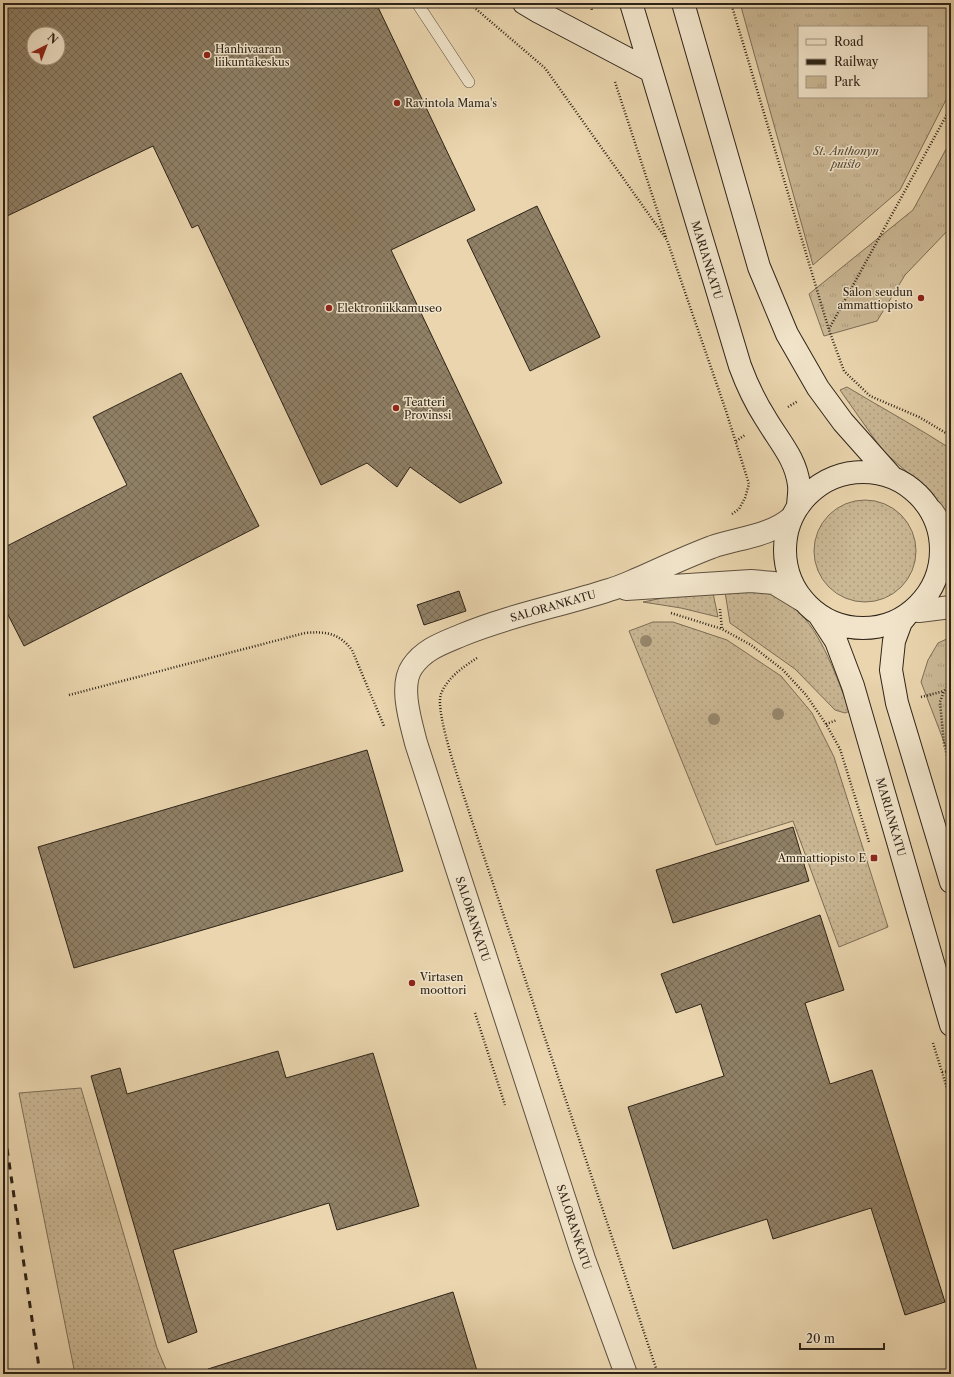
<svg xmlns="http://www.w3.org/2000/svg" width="954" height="1377" viewBox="0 0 954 1377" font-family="'Libre Caslon Text',serif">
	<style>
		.grass { fill: url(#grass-dots); stroke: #7c6e56 }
		.park { fill: url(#park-tufts); stroke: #7c6e56; fill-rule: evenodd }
		.building { fill: url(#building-cross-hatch); stroke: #2e2418; fill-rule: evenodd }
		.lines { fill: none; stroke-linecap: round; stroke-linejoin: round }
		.lane-casing { stroke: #5d503e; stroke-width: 12 }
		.street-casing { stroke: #5d503e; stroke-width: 24 }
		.secondary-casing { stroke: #2e2418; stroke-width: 24 }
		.path { stroke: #2e2418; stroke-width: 2.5; stroke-dasharray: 1 2; stroke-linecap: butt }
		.lane { stroke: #f1e4ca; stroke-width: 11 }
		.street { stroke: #f1e4ca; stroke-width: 22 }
		.secondary { stroke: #f1e4ca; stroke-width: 22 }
		.rail { stroke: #2e2418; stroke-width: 3; stroke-dasharray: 7 7; stroke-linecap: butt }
		.tree { fill: #98886d }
		.poi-dot { fill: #8f2418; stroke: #f1e4ca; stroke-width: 1.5 }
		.labels { text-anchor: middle; stroke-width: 3; stroke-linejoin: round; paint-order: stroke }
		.poi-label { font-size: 11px; fill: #2e2418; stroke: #f1e4ca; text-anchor: start }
		.park-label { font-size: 11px; font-style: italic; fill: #554937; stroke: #f1e4ca }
		.street-label { font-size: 11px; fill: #2e2418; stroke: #f1e4ca }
	</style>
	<defs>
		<pattern id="grass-dots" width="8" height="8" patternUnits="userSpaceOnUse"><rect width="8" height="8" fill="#cab794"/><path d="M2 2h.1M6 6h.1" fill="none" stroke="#ae9d7f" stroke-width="1.8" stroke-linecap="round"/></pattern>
		<pattern id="park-tufts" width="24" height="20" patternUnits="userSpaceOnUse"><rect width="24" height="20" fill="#cab794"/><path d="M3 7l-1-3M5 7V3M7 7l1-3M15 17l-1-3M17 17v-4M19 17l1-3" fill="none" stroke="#ae9d7f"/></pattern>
		<pattern id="building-cross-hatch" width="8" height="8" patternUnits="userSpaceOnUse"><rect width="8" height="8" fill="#908066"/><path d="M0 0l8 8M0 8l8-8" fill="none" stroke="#766953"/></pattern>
	</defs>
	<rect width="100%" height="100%" fill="#ead5ae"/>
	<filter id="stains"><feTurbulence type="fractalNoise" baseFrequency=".005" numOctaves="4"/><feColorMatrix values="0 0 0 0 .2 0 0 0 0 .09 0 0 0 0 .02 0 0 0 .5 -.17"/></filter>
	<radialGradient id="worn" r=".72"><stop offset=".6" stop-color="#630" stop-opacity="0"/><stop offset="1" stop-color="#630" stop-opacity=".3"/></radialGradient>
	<path class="grass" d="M 847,387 C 882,408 917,427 951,449 L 951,525 L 931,493 L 883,451 L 840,390 Z
		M814 551a51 51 0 1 1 102 0a51 51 0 1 1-102 0Z
		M 759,590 C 772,595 785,599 795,608 C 823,634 836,677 850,711 L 845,713 L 835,710 L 795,669 L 730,623 L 725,592 Z
		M 713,593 L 718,617 L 681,608 L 643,602 L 678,595 Z
		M 653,622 L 673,622 L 727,640 L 781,676 L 812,713 L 834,757 L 888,927 L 839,947 L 793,821 L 716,845 L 629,631 Z
		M 81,1088 L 157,1348 L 168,1374 L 75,1374 L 19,1093 Z"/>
	<path class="park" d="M 740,3 L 951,3 L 951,90 L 900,190 L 813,265 ZM 799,27 L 927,27 L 927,97 L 799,97 Z
		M 951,140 L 951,227 L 905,275 L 877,321 L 824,336 L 809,294 L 913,210 Z
		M 951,637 L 951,760 L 921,682 L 928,660 L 938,643 Z"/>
	<path class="building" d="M 3,3 L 376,3 L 475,210 L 391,250 L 502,483 L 460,503 L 410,467 L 397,487 L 367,463 L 321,485 L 198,225 L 192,228 L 153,146 L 3,218 ZM 34,34 L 58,34 L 58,58 L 34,58 Z
		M 537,206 L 600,337 L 530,371 L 467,240 Z
		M 181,373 L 259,526 L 24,646 L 3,605 L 3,548 L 127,485 L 93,417 Z
		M 459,591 L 466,611 L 424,625 L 417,605 Z
		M 367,750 L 403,871 L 74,968 L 38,847 Z
		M 793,827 L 809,881 L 673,923 L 656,870 Z
		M 820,915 L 844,990 L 805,1003 L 830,1084 L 872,1070 L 945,1302 L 905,1315 L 871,1208 L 773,1239 L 767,1219 L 673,1249 L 628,1107 L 724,1076 L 701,1004 L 676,1013 L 661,974 Z
		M 278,1051 L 286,1078 L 373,1053 L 419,1206 L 337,1230 L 329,1203 L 173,1250 L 197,1332 L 168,1343 L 91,1076 L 120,1068 L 127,1094 Z
		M 453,1292 L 478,1374 L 209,1374 L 208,1369 Z"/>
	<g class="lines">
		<g class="lane-casing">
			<path id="lane" d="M 417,3 L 469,82"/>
		</g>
		<g class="street-casing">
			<path id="street" d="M 932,511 L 951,539
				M 626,589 L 751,581 L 774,583 L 802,600
				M 915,610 L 919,611 L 951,607
				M 626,1374 L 584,1259 L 416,743 C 411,723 399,686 412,667 C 424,649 443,643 462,635 C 510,615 560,606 609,590 C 620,587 630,582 640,578 C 664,567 688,556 712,547 C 738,538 770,536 791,518"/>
		</g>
		<g class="secondary-casing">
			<path id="secondary" d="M 524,3 L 539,12 L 651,71
				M 631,3 L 740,366 C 747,385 755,402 766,419 C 779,441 796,459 799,485 C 800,492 798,500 798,507
				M 683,3 L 759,267 L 787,334 L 818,388 L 843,422 L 891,476
				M785 550a78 78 0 1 1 156 0a78 78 0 1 1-156 0Z
				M 819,615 L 836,641 L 853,686 L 951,1025
				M 906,616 L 901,622 L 894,641 L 891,670 L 897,703 L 951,882"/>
		</g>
		<path class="path" d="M 469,3 L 545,68 L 667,240 L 726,411 L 749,484 L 745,498 L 739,509 L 732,514
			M 590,3 L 592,10
			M 731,3 L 829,330 L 844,371 L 870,396 L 919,417 L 951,436
			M 615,82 L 666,237
			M 829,329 L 951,107
			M 788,407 L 798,401
			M 736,441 L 745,435
			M 720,609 L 722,629 L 751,645 L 783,670 L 806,695 L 826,724 L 840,749 L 869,842
			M 671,613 L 722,629
			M 477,658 C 463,667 447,678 441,694 C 434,712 464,795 471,818 L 658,1374
			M 951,683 L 944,691 L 940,702 L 944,744 L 951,770
			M 69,695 L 305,633 C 325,631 339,633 352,650 L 384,726
			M 921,697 L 944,691
			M 826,724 L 837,720
			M 475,1013 L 505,1105
			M 933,1043 L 951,1101
			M 942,1072 L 951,1071"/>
		<use href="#lane" class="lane"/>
		<use href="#street" class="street"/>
		<use href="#secondary" class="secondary"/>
		<path class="rail" d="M 3,1121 L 40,1374"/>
	</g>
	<g class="tree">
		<circle cx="646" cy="641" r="6"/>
		<circle cx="778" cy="714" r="6"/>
		<circle cx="714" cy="719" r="6"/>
	</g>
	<g class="poi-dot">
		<circle cx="207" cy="55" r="4"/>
		<circle cx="397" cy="103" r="4"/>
		<circle cx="921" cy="298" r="4"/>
		<circle cx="329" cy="308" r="4"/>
		<circle cx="396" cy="408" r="4"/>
		<rect x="870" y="854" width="8" height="8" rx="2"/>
		<circle cx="412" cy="983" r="4"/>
	</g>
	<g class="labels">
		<g class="poi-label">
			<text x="215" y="53">Hanhivaaran<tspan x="215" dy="13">liikuntakeskus</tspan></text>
			<text x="405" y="107">Ravintola Mama's</text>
			<text x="913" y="296" text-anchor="end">Salon seudun<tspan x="913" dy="13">ammattiopisto</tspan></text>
			<text x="337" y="312">Elektroniikkamuseo</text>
			<text x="404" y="406">Teatteri<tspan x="404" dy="13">Provinssi</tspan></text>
			<text x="866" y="862" text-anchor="end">Ammattiopisto E</text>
			<text x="420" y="981">Virtasen<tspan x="420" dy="13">moottori</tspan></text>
		</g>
		<g class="park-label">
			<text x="846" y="155">St. Anthonyn<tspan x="846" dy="13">puisto</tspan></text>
		</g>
		<g class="street-label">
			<text transform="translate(707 260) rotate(73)" y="4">MARIANKATU</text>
			<text transform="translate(553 606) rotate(-16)" y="4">SALORANKATU</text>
			<text transform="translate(891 817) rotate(74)" y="4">MARIANKATU</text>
			<text transform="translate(473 919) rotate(72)" y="4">SALORANKATU</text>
			<text transform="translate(574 1227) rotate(72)" y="4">SALORANKATU</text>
		</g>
	</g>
	<rect width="954" height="1377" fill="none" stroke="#ead5ae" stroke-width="16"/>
	<rect x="4" y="4" width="946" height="1369" fill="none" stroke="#2e2418" stroke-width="2"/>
	<rect x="8" y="8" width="938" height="1361" fill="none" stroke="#2e2418"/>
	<rect x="798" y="26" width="130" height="72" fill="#f1e4ca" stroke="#a39783"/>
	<rect x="806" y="39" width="20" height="6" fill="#f1e4ca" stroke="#a39783"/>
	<text x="834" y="46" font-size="12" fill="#2e2418">Road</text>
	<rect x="806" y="59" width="20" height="6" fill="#2e2418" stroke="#a39783"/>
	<text x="834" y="66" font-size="12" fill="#2e2418">Railway</text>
	<rect x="806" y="76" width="20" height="12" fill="url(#park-tufts)" stroke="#a39783"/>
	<text x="834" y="86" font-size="12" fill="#2e2418">Park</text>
	<g transform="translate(46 46) rotate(42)"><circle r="19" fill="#f1e4ca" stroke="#a39783"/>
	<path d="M0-3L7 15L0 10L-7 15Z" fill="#8f2418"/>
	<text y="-6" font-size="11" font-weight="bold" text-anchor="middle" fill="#2e2418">N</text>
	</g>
	<path d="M800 1343v6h84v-6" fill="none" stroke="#2e2418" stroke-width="2"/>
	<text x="806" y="1343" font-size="12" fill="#2e2418" stroke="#f1e4ca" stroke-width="3" paint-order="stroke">20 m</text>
	<rect width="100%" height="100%" filter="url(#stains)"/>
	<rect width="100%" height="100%" fill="url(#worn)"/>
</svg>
